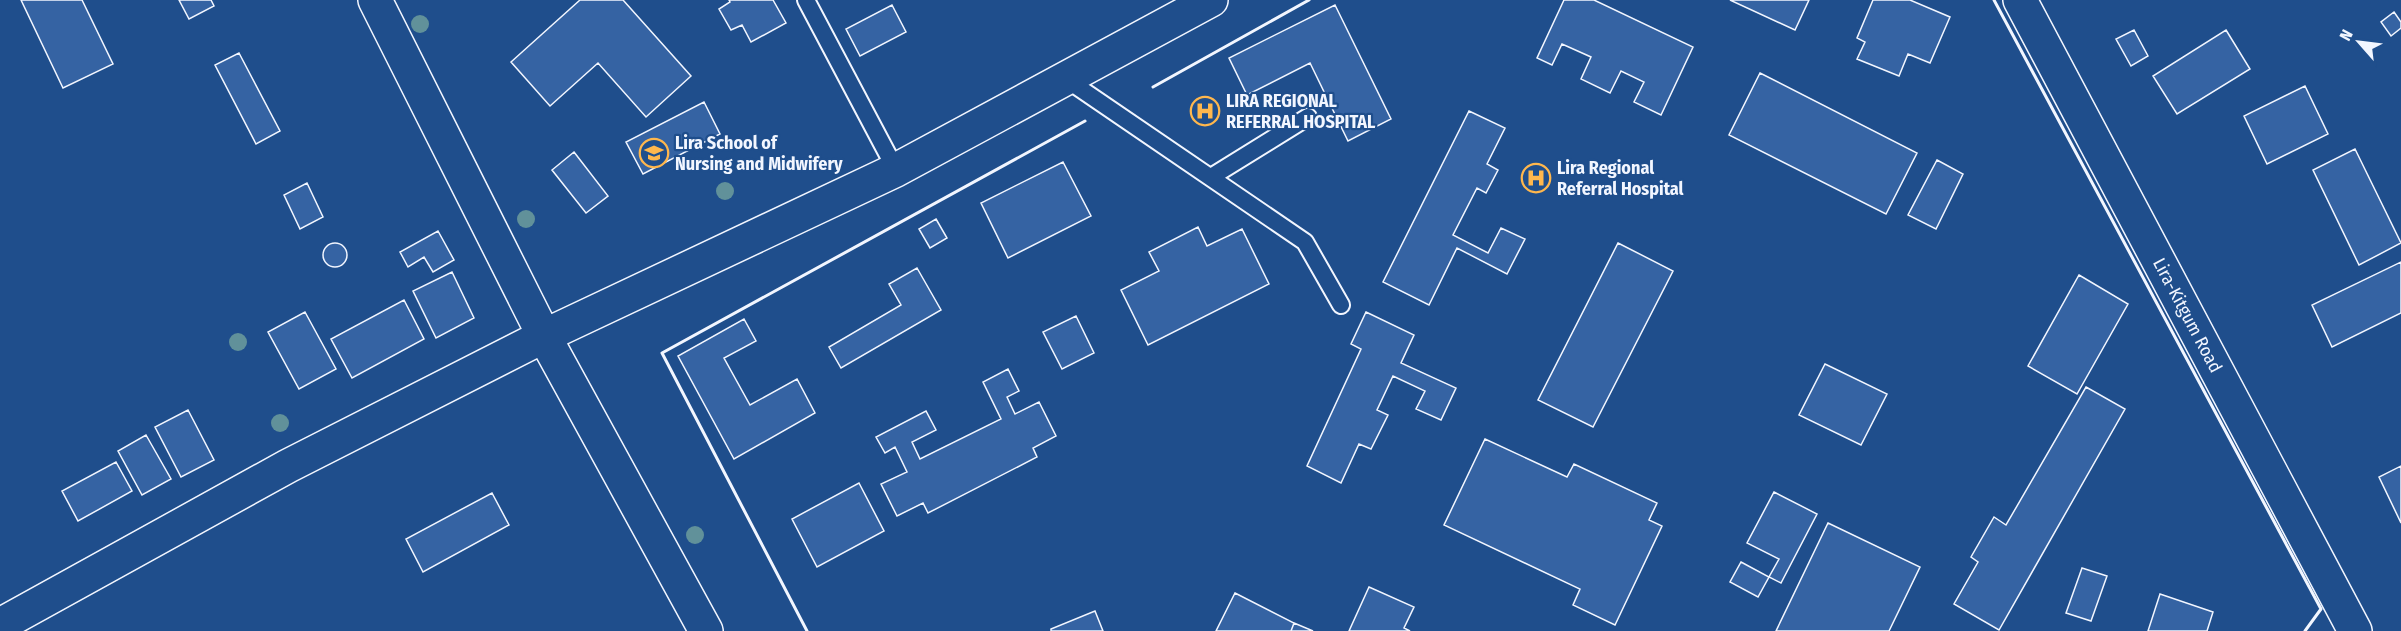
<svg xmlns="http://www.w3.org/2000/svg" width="2401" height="631" viewBox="0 0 2401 631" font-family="'Fira Sans Condensed',sans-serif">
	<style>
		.building { fill: #3563a3; stroke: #f2f6ff; stroke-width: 1.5 }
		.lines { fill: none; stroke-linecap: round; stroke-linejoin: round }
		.service-casing { stroke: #f2f6ff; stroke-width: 20 }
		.minor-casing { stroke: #f2f6ff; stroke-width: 36 }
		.primary-casing { stroke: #f2f6ff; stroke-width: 36 }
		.service { stroke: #1f4e8c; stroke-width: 16 }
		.minor { stroke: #1f4e8c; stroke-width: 33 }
		.primary { stroke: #1f4e8c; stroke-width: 33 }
		.wall { stroke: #f2f6ff; stroke-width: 3 }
		.tree { fill: #61919a }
		.labels { text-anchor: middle; stroke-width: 4.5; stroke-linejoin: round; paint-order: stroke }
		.poi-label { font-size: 18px; font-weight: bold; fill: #f2f6ff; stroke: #1f4e8c; text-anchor: start }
		.street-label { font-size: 18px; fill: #f2f6ff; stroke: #1f4e8c }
	</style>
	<rect width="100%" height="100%" fill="#1f4e8c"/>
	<path class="building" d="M 21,0 L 82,0 L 113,64 L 63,88 Z
		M 179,0 L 211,0 L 214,6 L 189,19 Z
		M 580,0 L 623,0 L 691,76 L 646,117 L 598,63 L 550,106 L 511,62 Z
		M 729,0 L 773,0 L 786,23 L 751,42 L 742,25 L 731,30 L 719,9 L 730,2 Z
		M 1564,0 L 1594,0 L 1693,47 L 1661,115 L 1634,102 L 1644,82 L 1621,71 L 1610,93 L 1581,79 L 1591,57 L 1562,44 L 1552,65 L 1537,58 Z
		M 1730,0 L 1809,0 L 1795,30 Z
		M 1873,0 L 1910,0 L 1950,17 L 1930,63 L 1908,54 L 1899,76 L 1857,59 L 1865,42 L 1857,38 Z
		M 892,5 L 906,32 L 860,56 L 846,29 Z
		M 1335,5 L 1391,119 L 1348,141 L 1310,63 L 1247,95 L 1229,58 Z
		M 2394,12 L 2401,22 L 2401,28 L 2391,36 L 2381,22 Z
		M 2134,30 L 2148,56 L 2131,66 L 2116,39 Z
		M 2226,30 L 2250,69 L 2177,114 L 2153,76 Z
		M 239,53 L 280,131 L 256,144 L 215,65 Z
		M 1760,73 L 1917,153 L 1886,214 L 1729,135 Z
		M 2305,86 L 2328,134 L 2267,164 L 2244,116 Z
		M 704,102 L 720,134 L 643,174 L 626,142 Z
		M 1469,111 L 1505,128 L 1487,164 L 1498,170 L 1486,193 L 1477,188 L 1453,235 L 1488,253 L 1501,228 L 1525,239 L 1507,274 L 1457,248 L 1429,305 L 1383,282 Z
		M 2355,149 L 2401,243 L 2359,265 L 2313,170 Z
		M 574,152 L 608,196 L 586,213 L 552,170 Z
		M 1937,160 L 1963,174 L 1936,229 L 1908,215 Z
		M 1063,162 L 1091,216 L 1008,258 L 981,203 Z
		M 307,183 L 323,217 L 300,229 L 284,195 Z
		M 936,219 L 947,238 L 930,248 L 919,229 Z
		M 1198,227 L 1207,246 L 1242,229 L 1269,284 L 1148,345 L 1121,290 L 1159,271 L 1149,252 Z
		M 438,231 L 454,260 L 433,272 L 424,257 L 408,267 L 400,252 Z
		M 1618,243 L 1673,271 L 1593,427 L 1538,400 Z
		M323 255a12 12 0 1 1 24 0a12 12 0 1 1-24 0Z
		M 2401,262 L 2401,313 L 2332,347 L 2312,305 Z
		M 917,268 L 941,310 L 841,368 L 829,347 L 901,305 L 889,284 Z
		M 452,272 L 474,318 L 436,338 L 413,291 Z
		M 2079,275 L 2128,304 L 2077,394 L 2028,366 Z
		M 404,300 L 424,339 L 352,378 L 331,339 Z
		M 305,312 L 336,369 L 299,389 L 268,332 Z
		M 1366,312 L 1414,335 L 1401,363 L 1456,388 L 1441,420 L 1416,409 L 1425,391 L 1393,376 L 1377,410 L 1388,415 L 1371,449 L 1359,444 L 1341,483 L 1307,466 L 1361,349 L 1351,344 Z
		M 1076,316 L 1094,353 L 1062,369 L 1043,332 Z
		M 744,319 L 756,341 L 724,358 L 750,405 L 797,379 L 815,413 L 734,459 L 678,356 Z
		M 1825,364 L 1887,394 L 1861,445 L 1799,415 Z
		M 1008,369 L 1019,391 L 1007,397 L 1015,414 L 1039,402 L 1056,436 L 1033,448 L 1037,457 L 928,513 L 923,503 L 897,516 L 881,484 L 907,472 L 895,447 L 885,453 L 876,437 L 926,411 L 936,430 L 912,442 L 920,459 L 1001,419 L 983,382 Z
		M 2086,387 L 2125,409 L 1999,630 L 1954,604 L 1978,562 L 1971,557 L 1994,517 L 2006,525 Z
		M 188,410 L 214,460 L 181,477 L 155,427 Z
		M 146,435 L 171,479 L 142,495 L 118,451 Z
		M 1485,439 L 1567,477 L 1574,464 L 1657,503 L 1649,520 L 1662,526 L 1615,625 L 1573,605 L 1580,589 L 1444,525 Z
		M 116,462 L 132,491 L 78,521 L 62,491 Z
		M 2401,466 L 2401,523 L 2379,477 Z
		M 859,483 L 884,531 L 817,567 L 792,519 Z
		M 1774,492 L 1817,514 L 1781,583 L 1769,577 L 1779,559 L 1747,543 Z
		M 492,493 L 509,525 L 423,572 L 406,539 Z
		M 1828,523 L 1920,567 L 1889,631 L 1776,631 Z
		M 1741,562 L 1769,577 L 1758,597 L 1730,582 Z
		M 2082,568 L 2107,576 L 2091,621 L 2066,613 Z
		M 1369,587 L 1414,607 L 1404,628 L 1410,631 L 1349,631 Z
		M 1235,593 L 1294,623 L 1291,631 L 1216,631 Z
		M 2160,594 L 2213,612 L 2207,631 L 2148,631 Z
		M 1095,611 L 1103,631 L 1051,631 L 1051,629 Z
		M 1294,623 L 1313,631 L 1291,631 Z"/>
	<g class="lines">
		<g class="service-casing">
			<path id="service" d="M 806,0 L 896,170
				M 1066,79 L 1305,242 L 1341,305
				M 1211,177 L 1308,117"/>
		</g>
		<g class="minor-casing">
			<path id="minor" d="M 375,0 L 544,336 L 706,631
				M 0,625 L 288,466 L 544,336 L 896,170 L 1211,0"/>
		</g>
		<g class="primary-casing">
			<g id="primary">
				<path id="s1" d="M 2020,0 L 2355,631"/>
			</g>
		</g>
		<use href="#service" class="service"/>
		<use href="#minor" class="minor"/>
		<use href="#primary" class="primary"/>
		<path class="wall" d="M 1994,0 L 2321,609 L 2305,631
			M 1153,87 L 1309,0
			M 807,631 L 662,353 L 1085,121"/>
	</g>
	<g class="tree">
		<circle cx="420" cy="24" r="9"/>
		<circle cx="725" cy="191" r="9"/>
		<circle cx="526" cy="219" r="9"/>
		<circle cx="238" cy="342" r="9"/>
		<circle cx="280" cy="423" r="9"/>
		<circle cx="695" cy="535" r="9"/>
	</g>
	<defs>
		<g id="hospital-ring" transform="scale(1.5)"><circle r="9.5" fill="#1f4e8c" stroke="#ffb74d" stroke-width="1.5"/><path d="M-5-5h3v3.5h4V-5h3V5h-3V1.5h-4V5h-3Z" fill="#ffb74d"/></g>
		<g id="school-ring" transform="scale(1.5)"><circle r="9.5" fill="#1f4e8c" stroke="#ffb74d" stroke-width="1.5"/><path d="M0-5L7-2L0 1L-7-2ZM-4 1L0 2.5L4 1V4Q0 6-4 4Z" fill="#ffb74d"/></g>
	</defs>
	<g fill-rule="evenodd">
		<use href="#hospital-ring" x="1205" y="111"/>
		<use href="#school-ring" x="654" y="153"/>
		<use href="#hospital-ring" x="1536" y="178"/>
	</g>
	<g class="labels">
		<g class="poi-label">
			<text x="1226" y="107">LIRA REGIONAL<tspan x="1226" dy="21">REFERRAL HOSPITAL</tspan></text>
			<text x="675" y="149">Lira School of<tspan x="675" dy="21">Nursing and Midwifery</tspan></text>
			<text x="1557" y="174">Lira Regional<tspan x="1557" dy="21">Referral Hospital</tspan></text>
		</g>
		<g class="street-label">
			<text dy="6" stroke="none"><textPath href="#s1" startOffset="357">Lira-Kitgum Road</textPath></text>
		</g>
	</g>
	<g transform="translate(2359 42) rotate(298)" stroke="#1f4e8c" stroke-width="4.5" paint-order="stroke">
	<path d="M0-4.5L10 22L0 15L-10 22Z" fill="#f2f6ff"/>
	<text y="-9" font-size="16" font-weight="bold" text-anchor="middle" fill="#f2f6ff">N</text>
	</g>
</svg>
